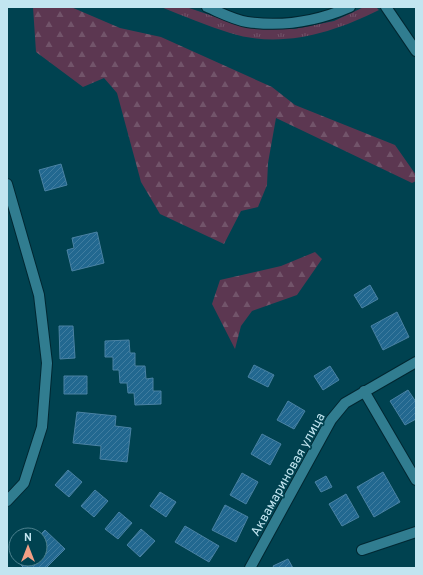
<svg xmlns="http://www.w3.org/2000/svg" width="423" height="575" viewBox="0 0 423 575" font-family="Overpass,sans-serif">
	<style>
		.grass { fill: url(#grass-tufts) }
		.forest { fill: url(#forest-firs) }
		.building { fill: url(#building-hatch); stroke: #4a82a4 }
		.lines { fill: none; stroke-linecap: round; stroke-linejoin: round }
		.street-casing { stroke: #002731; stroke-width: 12 }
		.street { stroke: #317d90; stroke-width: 10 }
		.labels { text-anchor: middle; stroke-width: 3.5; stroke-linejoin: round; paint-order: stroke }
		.street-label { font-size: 13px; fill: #c2e5f0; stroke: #004250 }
	</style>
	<defs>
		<pattern id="grass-tufts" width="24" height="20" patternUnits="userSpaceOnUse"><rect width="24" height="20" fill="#5c3751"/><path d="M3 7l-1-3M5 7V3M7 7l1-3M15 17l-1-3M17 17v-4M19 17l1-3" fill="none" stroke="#72546a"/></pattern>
		<pattern id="forest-firs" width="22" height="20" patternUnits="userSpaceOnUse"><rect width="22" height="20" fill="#5c3751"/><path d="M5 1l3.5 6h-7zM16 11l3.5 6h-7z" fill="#72546a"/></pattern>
		<pattern id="building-hatch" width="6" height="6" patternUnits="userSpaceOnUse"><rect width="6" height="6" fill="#226890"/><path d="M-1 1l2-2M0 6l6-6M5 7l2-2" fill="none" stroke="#407da0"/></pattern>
	</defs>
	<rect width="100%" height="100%" fill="#004250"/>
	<path class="grass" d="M 161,7 L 186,7 L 249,28 L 294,29 L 334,21 L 364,7 L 376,7 L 379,10 C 333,33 281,49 230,33 C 207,26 184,16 161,7 Z"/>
	<path class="forest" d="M 33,7 L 71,7 L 120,28 L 161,37 L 272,87 L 295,105 L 395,145 L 416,175 L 416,181 L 412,183 L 276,118 L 268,163 L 267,185 L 258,207 L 241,211 L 224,244 L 160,214 L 141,182 L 117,93 L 104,78 L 83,87 L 36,52 Z
		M 315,252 L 322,259 L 297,295 L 252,311 L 241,326 L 235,349 L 212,304 L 220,280 L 281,266 Z"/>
	<path class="building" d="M 61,164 L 67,185 L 45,191 L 39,170 Z
		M 97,232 L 104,263 L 72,271 L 67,250 L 74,248 L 72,238 Z
		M 370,285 L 378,299 L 362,308 L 354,295 Z
		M 397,312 L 409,337 L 383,350 L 371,326 Z
		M 59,326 L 73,326 L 75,358 L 60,359 Z
		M 129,340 L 130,353 L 135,353 L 135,366 L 145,366 L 146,379 L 153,378 L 153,391 L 161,391 L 161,404 L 135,405 L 134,393 L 128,393 L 127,383 L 120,383 L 119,370 L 113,370 L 113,357 L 105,357 L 105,341 Z
		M 254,365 L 274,375 L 268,387 L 248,377 Z
		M 330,366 L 339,380 L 323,390 L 314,376 Z
		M 64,376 L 87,376 L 87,394 L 64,394 Z
		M 408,390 L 416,402 L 416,419 L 405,425 L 390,401 Z
		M 288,401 L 305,411 L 294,429 L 277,420 Z
		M 77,412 L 116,416 L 115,426 L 131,428 L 127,462 L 100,459 L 101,446 L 73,443 Z
		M 262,434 L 281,444 L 270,465 L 251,454 Z
		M 68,470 L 82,482 L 69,497 L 55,485 Z
		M 383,472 L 400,502 L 374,517 L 357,487 Z
		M 242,473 L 258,482 L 246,504 L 230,495 Z
		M 326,476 L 332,487 L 321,492 L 315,482 Z
		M 95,490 L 108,501 L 94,517 L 81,506 Z
		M 160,492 L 176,502 L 166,517 L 150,506 Z
		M 346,494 L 359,517 L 342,526 L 329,504 Z
		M 225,505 L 248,517 L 236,542 L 212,530 Z
		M 119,512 L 132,523 L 118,539 L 105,529 Z
		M 185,526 L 219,546 L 209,562 L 175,542 Z
		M 141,529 L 155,541 L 140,557 L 127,545 Z
		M 45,530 L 65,549 L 46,568 L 24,568 L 16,560 L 40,559 L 40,535 Z
		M 288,559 L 293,568 L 274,568 L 273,566 Z"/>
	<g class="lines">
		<g class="street-casing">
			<path id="street" d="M 207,7 C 219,12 234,20 247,22 C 282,27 318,21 350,7
				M 386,7 L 416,51
				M 7,184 L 39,295 L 47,363 L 42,427 L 24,483 L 7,501
				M 364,391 L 416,480
				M 362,550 L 416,532
				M 250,568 L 331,420 L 345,403 L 416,362"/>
		</g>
		<use href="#street" class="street"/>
	</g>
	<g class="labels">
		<g class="street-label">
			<text transform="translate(287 474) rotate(-61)" y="5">Аквамариновая улица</text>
		</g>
	</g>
	<rect width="423" height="575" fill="none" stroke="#c2e5f0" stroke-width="16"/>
	<g transform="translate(28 547)"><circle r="19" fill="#004250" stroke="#4e8390"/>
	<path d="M0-3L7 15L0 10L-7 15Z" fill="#f39f85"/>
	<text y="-6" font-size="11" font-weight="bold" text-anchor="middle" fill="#c2e5f0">N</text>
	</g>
</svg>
